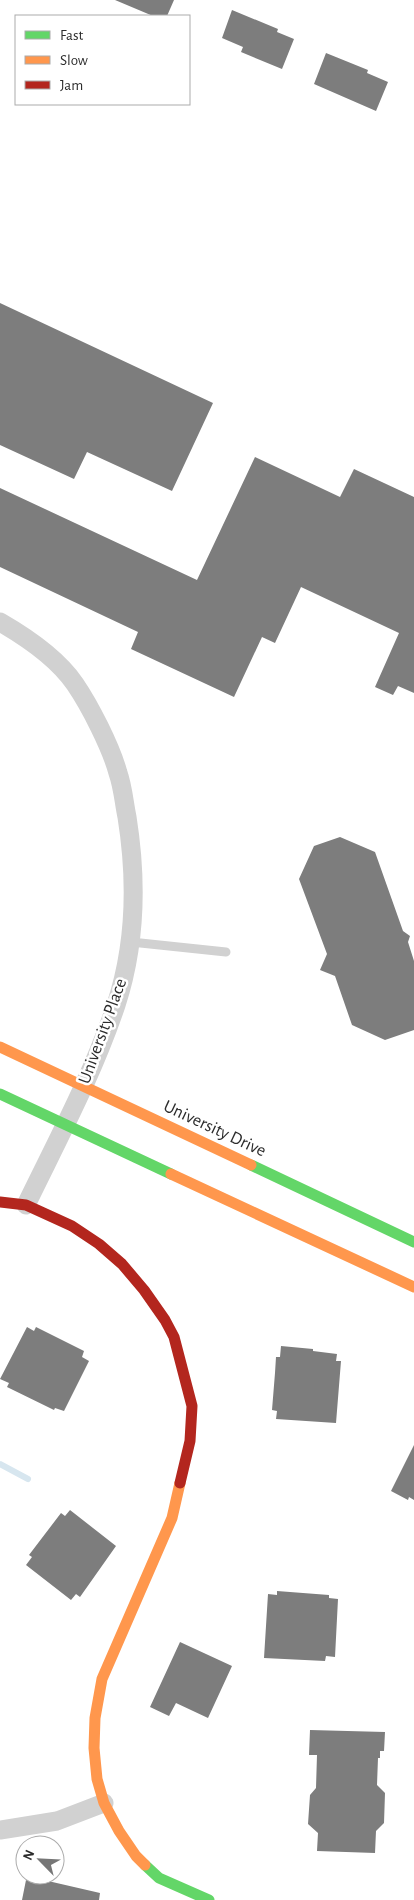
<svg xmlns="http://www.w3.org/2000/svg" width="414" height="1900" viewBox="0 0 414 1900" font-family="'Alegreya Sans',sans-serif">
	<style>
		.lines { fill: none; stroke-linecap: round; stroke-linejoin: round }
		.stream { stroke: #d7e6ef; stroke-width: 6 }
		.building { fill: #7d7d7d }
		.lane { stroke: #d1d1d1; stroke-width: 9 }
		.street { stroke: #d1d1d1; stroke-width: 19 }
		.fast { stroke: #63d668; stroke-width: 11 }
		.slow { stroke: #ff974d; stroke-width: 11 }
		.jam { stroke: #b3261e; stroke-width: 11 }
		.labels { text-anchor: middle; stroke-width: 5; stroke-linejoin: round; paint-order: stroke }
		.street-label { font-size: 18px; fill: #2c2c2c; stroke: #fff }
	</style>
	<rect width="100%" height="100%" fill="#fff"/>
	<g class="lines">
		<path class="stream" d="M 0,1464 L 28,1479"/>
	</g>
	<path class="building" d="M 115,0 L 174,0 L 167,16 L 153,16 Z
		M 232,10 L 278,29 L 277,32 L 294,39 L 282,69 L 241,52 L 243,47 L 222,38 Z
		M 326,53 L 368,70 L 367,73 L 388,82 L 376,111 L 314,84 Z
		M 0,303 L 213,403 L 172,491 L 87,452 L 74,479 L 0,445 Z
		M 255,457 L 340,497 L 354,469 L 414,497 L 414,693 L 398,686 L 393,695 L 375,687 L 399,633 L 301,587 L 275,643 L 262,637 L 234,697 L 131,649 L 138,632 L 0,567 L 0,488 L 197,580 Z
		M 340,837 L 375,852 L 403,931 L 410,936 L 408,942 L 414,961 L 414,1030 L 385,1040 L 352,1025 L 335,976 L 320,970 L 327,954 L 299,879 L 314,846 Z
		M 27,1327 L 34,1331 L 36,1327 L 84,1351 L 82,1357 L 89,1361 L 64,1411 L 55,1408 L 54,1410 L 7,1387 L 9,1383 L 0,1379 Z
		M 281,1346 L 313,1349 L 313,1351 L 337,1354 L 336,1361 L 341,1361 L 336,1423 L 276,1419 L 277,1411 L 272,1410 L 275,1373 L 276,1357 L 280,1357 Z
		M 414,1445 L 414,1500 L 409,1497 L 408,1500 L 391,1491 Z
		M 70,1510 L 116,1546 L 80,1597 L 76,1594 L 71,1600 L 26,1565 L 32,1557 L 29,1555 L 61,1513 L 65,1516 Z
		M 277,1591 L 329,1595 L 329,1598 L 338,1599 L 335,1657 L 326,1656 L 325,1661 L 264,1658 L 268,1594 L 277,1595 Z
		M 180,1642 L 232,1666 L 208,1718 L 176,1703 L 169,1716 L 150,1707 Z
		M 310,1730 L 385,1732 L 384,1751 L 380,1751 L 380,1758 L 378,1758 L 377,1785 L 385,1793 L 384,1823 L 376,1831 L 375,1853 L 317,1851 L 318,1833 L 308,1824 L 310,1795 L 316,1788 L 317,1755 L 309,1755 Z
		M 35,1878 L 100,1893 L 99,1900 L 22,1900 L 26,1880 L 34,1882 Z"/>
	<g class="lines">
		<path class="lane" d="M 131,942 L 226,952"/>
		<path class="street" d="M 0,622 C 26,637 58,659 75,684 C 90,706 111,747 118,773 C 123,787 124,803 127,817 C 137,880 136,944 116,1005 C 93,1074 58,1139 26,1205
			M 0,1830 L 57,1821 L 104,1803"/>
		<path class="fast" d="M 0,1094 L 171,1174
			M 251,1165 L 414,1242
			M 145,1865 L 159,1878 L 209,1900"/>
		<path class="slow" d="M 0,1047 L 251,1165
			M 171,1174 L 414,1287
			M 145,1865 L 136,1856 L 119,1831 L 104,1803 L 97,1779 L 94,1748 L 95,1718 L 102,1679 L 172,1518 L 180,1483"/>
		<path class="jam" d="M 0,1202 L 26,1205 L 72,1226 L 99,1244 L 122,1264 L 144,1290 L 165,1320 L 174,1337 L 192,1406 L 190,1441 L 180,1483"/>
	</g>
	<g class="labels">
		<g class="street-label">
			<text transform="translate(102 1031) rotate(-70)" y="6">University Place</text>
			<text transform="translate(215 1128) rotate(25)" y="6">University Drive</text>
		</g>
	</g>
	<rect x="15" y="15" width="175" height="90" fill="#ffffff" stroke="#ababab"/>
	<rect x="25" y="31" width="25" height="8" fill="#63d668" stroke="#ababab"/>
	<text x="60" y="40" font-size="15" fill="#2c2c2c">Fast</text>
	<rect x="25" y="56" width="25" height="8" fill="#ff974d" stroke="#ababab"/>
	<text x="60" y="65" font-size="15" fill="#2c2c2c">Slow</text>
	<rect x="25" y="81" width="25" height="8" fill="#b3261e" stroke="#ababab"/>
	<text x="60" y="90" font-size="15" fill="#2c2c2c">Jam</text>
	<g transform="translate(40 1860) rotate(294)"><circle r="24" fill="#ffffff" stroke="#ababab"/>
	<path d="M0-4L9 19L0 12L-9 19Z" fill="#767676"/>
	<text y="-8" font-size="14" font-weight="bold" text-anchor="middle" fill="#2c2c2c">N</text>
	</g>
</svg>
